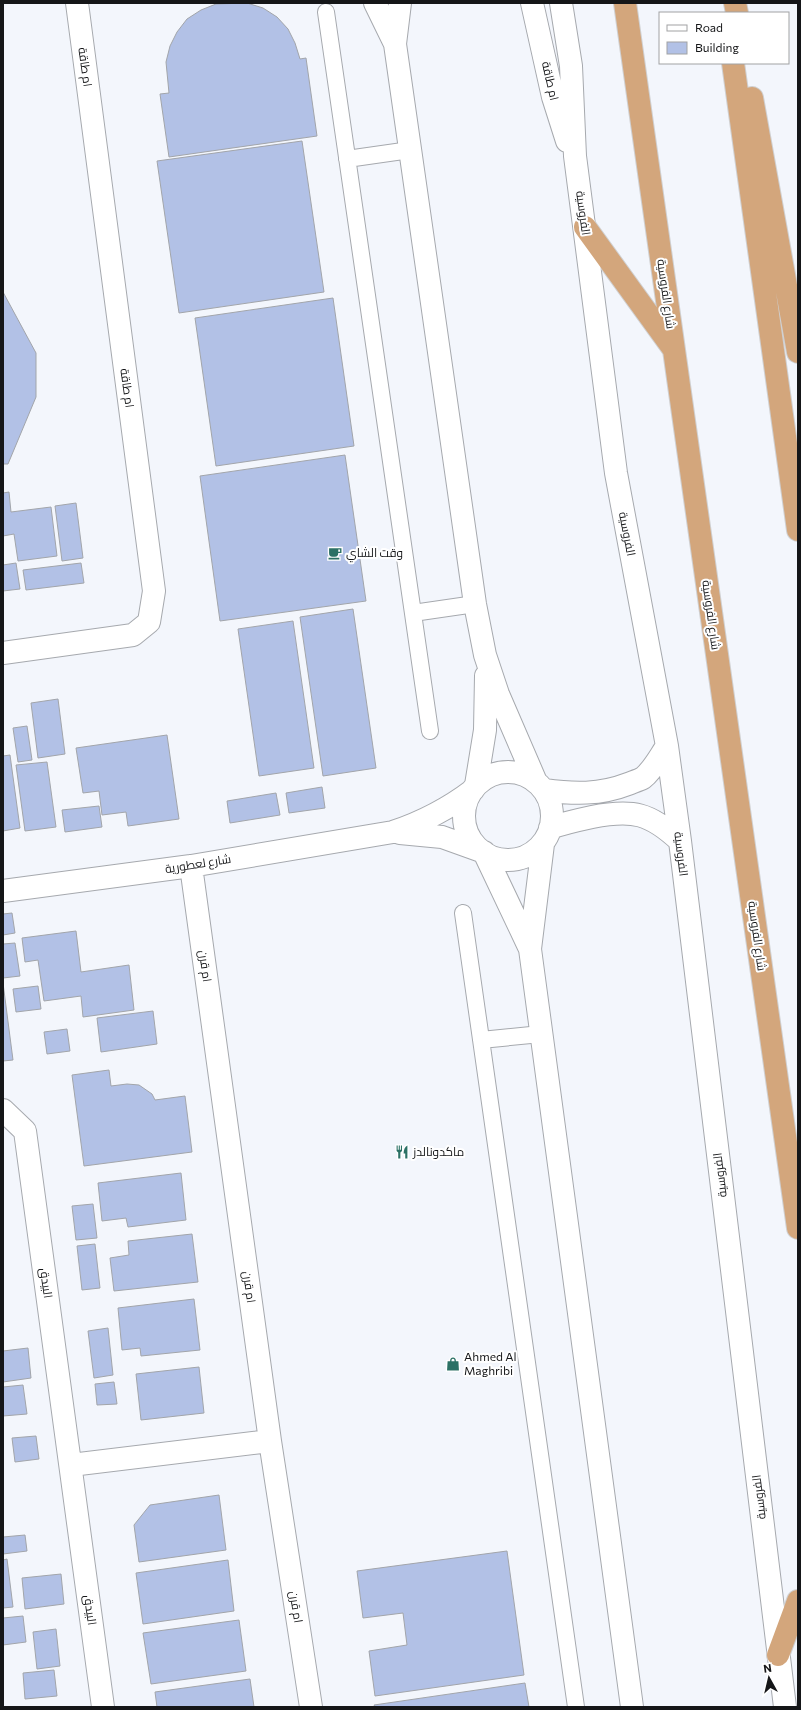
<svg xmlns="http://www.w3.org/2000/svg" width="801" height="1710" viewBox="0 0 801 1710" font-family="Commissioner,Cairo,sans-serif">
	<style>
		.building { fill: #b2c1e6; stroke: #a2a5aa }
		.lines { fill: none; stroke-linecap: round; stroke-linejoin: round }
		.service-casing { stroke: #a6a9ae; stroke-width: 18 }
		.minor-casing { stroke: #a6a9ae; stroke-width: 24 }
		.trunk-casing { stroke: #d0d0d1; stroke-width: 24 }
		.service { stroke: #fff; stroke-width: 16 }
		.minor { stroke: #fff; stroke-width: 22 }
		.trunk { stroke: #d3a67c; stroke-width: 22 }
		.labels { text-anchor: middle; stroke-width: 4; stroke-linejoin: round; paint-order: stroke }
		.street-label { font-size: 12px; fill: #151618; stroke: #fff }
		.poi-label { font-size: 12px; fill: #151618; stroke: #fff; text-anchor: start }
	</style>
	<rect width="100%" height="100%" fill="#f3f6fc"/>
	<path class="building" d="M 247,3 L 263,8 L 277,17 L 288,29 L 295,43 L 300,59 L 306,58 L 317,136 L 169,157 L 160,94 L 169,93 L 166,62 L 170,46 L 177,32 L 187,19 L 201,10 L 216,4 Z
		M 302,141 L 324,292 L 179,313 L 157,161 Z
		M 3,292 L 36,353 L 36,397 L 8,464 L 3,464 Z
		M 333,298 L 354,446 L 216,466 L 195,318 Z
		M 345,455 L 366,601 L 220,621 L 200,476 Z
		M 9,492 L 11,512 L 51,507 L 57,556 L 18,561 L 14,534 L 3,536 L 3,493 Z
		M 76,503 L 83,558 L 62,561 L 55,506 Z
		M 16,563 L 20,589 L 3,591 L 3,565 Z
		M 81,563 L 84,583 L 26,590 L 23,570 Z
		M 353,609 L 376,768 L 323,776 L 300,617 Z
		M 293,621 L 314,768 L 259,776 L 238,629 Z
		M 58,699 L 65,754 L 38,758 L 31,703 Z
		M 27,726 L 32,760 L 18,762 L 13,728 Z
		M 167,735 L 179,819 L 128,826 L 126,812 L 102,815 L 99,791 L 83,793 L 76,748 Z
		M 10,755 L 20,828 L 3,831 L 3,756 Z
		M 47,762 L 56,827 L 25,831 L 16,765 Z
		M 322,787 L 325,808 L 289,813 L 286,793 Z
		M 276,793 L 280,815 L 230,823 L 227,801 Z
		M 99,806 L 102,827 L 65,832 L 62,810 Z
		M 12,913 L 15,933 L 3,935 L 3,914 Z
		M 76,931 L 81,972 L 129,965 L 134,1010 L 83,1017 L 81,996 L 44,1001 L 38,960 L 25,962 L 22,938 Z
		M 15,943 L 20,976 L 3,978 L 3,944 Z
		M 3,983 L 13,1060 L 3,1061 Z
		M 38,986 L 41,1009 L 16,1012 L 13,989 Z
		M 153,1011 L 157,1044 L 101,1052 L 97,1018 Z
		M 67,1029 L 70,1051 L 47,1054 L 44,1032 Z
		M 109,1070 L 111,1086 L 127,1084 L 139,1085 L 152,1094 L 155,1100 L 185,1096 L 192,1152 L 84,1166 L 72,1075 Z
		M 181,1173 L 186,1220 L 128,1227 L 126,1218 L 102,1221 L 98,1183 Z
		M 93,1204 L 97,1238 L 76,1240 L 72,1206 Z
		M 192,1234 L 198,1282 L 114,1291 L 110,1258 L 129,1255 L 128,1241 Z
		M 95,1244 L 100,1288 L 82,1290 L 77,1246 Z
		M 194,1299 L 200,1350 L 141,1356 L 140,1348 L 122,1350 L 118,1308 Z
		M 108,1328 L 113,1375 L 94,1378 L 88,1331 Z
		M 28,1348 L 31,1378 L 3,1382 L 3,1351 Z
		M 199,1367 L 204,1413 L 141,1420 L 136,1374 Z
		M 114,1382 L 117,1404 L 97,1405 L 95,1384 Z
		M 23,1385 L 27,1414 L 3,1416 L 3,1387 Z
		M 36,1436 L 39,1459 L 15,1462 L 12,1438 Z
		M 219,1495 L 226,1550 L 139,1562 L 134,1525 L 150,1505 Z
		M 25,1535 L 27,1551 L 3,1554 L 3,1537 Z
		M 507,1551 L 524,1675 L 375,1696 L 369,1651 L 407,1645 L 403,1613 L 363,1618 L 357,1571 Z
		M 7,1559 L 13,1607 L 3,1608 L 3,1560 Z
		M 228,1560 L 234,1611 L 143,1624 L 136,1573 Z
		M 61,1574 L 64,1604 L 25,1609 L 22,1578 Z
		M 23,1616 L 26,1642 L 3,1645 L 3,1618 Z
		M 239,1620 L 246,1671 L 151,1684 L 143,1633 Z
		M 56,1629 L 60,1666 L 37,1669 L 33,1632 Z
		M 54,1670 L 57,1696 L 25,1699 L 23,1673 Z
		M 250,1679 L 254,1707 L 157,1707 L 155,1692 Z
		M 525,1683 L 529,1707 L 375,1707 L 374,1705 Z"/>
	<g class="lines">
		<g class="service-casing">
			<path id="service" d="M 326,12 L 430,731
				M 347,159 L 410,150
				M 413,613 L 475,604
				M 463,913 L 576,1707
				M 481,1040 L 541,1034"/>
		</g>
		<g class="minor-casing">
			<path id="minor" d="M 375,3 L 395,44
				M 400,3 L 395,44 L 475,604 L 485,655 L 498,694 L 536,782
				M 532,3 L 553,97 L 567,141
				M 561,3 L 571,66 L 575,156 L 616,473 L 667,746 L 680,841 L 785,1707
				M 3,653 L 133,635 L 149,622 L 154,591 L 77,3
				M464 816a44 44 0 1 1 88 0a44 44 0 1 1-88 0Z
				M 476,785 L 485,730 L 486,676
				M 544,790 C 573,794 600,795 628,784 C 633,782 639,780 643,778 C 653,770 660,756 667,746
				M 550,828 C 564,823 578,820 592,817 C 633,809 650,813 680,841
				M 400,833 L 442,837 L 481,851
				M 543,844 L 530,949 L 632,1707
				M 484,852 L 530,949
				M 191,866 L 270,1441 L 311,1707
				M 3,891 L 191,866 L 393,832 C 423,822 448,809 473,790
				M 3,1110 L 25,1131 L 103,1707
				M 71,1465 L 270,1441"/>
		</g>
		<g class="trunk-casing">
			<path id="trunk" d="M 625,3 L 798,1228
				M 735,3 L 737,13
				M 733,63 L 798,530
				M 752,98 L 798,352
				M 585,227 L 672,347
				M 778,1655 L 798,1601"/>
		</g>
		<use href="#service" class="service"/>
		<use href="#minor" class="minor"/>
		<use href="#trunk" class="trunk"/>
	</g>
	<defs>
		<g id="cafe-bare" transform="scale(1.08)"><path d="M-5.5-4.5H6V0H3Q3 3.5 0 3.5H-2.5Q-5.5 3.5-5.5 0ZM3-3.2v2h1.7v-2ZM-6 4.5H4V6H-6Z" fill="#2c7165" stroke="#fff" stroke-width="2.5" paint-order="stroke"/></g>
		<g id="restaurant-bare" transform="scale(1.08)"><path d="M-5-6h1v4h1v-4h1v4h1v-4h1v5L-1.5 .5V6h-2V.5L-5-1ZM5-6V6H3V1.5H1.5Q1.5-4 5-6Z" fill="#2c7165" stroke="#fff" stroke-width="2.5" paint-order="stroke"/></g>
		<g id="shop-bare" transform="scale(1.08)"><path d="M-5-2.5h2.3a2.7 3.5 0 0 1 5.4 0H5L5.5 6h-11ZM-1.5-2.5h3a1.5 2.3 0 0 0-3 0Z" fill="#2c7165" stroke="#fff" stroke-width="2.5" paint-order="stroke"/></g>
	</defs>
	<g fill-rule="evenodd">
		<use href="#cafe-bare" x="335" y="553"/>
		<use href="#restaurant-bare" x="402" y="1152"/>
		<use href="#shop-bare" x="453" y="1364"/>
	</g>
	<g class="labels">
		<g class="street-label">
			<text transform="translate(85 67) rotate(82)" y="4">ام طاقة</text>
			<text transform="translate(550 81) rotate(77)" y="4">ام طاقة</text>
			<text transform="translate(583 213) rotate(82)" y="4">الفروسية</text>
			<text transform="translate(666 294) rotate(82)" y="4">شارع الفروسية</text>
			<text transform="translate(127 388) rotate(82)" y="4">ام طاقة</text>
			<text transform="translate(627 534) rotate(79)" y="4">الفروسية</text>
			<text transform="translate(711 615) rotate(82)" y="4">شارع الفروسية</text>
			<text transform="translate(681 854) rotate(83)" y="4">الفروسية</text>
			<text transform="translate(198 864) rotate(-9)" y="4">شارع لعطورية</text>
			<text transform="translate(757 936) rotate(82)" y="4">شارع الفروسية</text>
			<text transform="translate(205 966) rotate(82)" y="4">ام قرن</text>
			<text transform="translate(720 1175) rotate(-97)" y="4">الفروسية</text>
			<text transform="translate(46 1283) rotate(82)" y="4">البيدق</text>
			<text transform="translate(249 1287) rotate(82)" y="4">ام قرن</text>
			<text transform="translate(759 1497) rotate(-97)" y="4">الفروسية</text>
			<text transform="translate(296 1607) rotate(81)" y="4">ام قرن</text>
			<text transform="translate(90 1610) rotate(82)" y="4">البيدق</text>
		</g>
		<g class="poi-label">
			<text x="346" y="557">وقت الشاي</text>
			<text x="413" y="1156">ماكدونالدز</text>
			<text x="464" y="1361">Ahmed Al<tspan x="464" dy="14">Maghribi</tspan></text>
		</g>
	</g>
	<rect width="801" height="1710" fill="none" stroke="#151618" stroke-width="8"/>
	<rect x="659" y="12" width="130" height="52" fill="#ffffff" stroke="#a1a2a3"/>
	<rect x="667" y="25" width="20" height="6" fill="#ffffff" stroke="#a1a2a3"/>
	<text x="695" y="32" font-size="12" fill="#151618">Road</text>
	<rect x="667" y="42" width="20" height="12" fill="#b2c1e6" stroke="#a1a2a3"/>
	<text x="695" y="52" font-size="12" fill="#151618">Building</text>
	<g transform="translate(769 1678) rotate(352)" stroke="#ffffff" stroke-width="3" paint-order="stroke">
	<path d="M0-3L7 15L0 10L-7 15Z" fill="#151618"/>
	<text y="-6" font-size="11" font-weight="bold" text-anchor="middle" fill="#151618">N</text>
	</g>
</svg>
